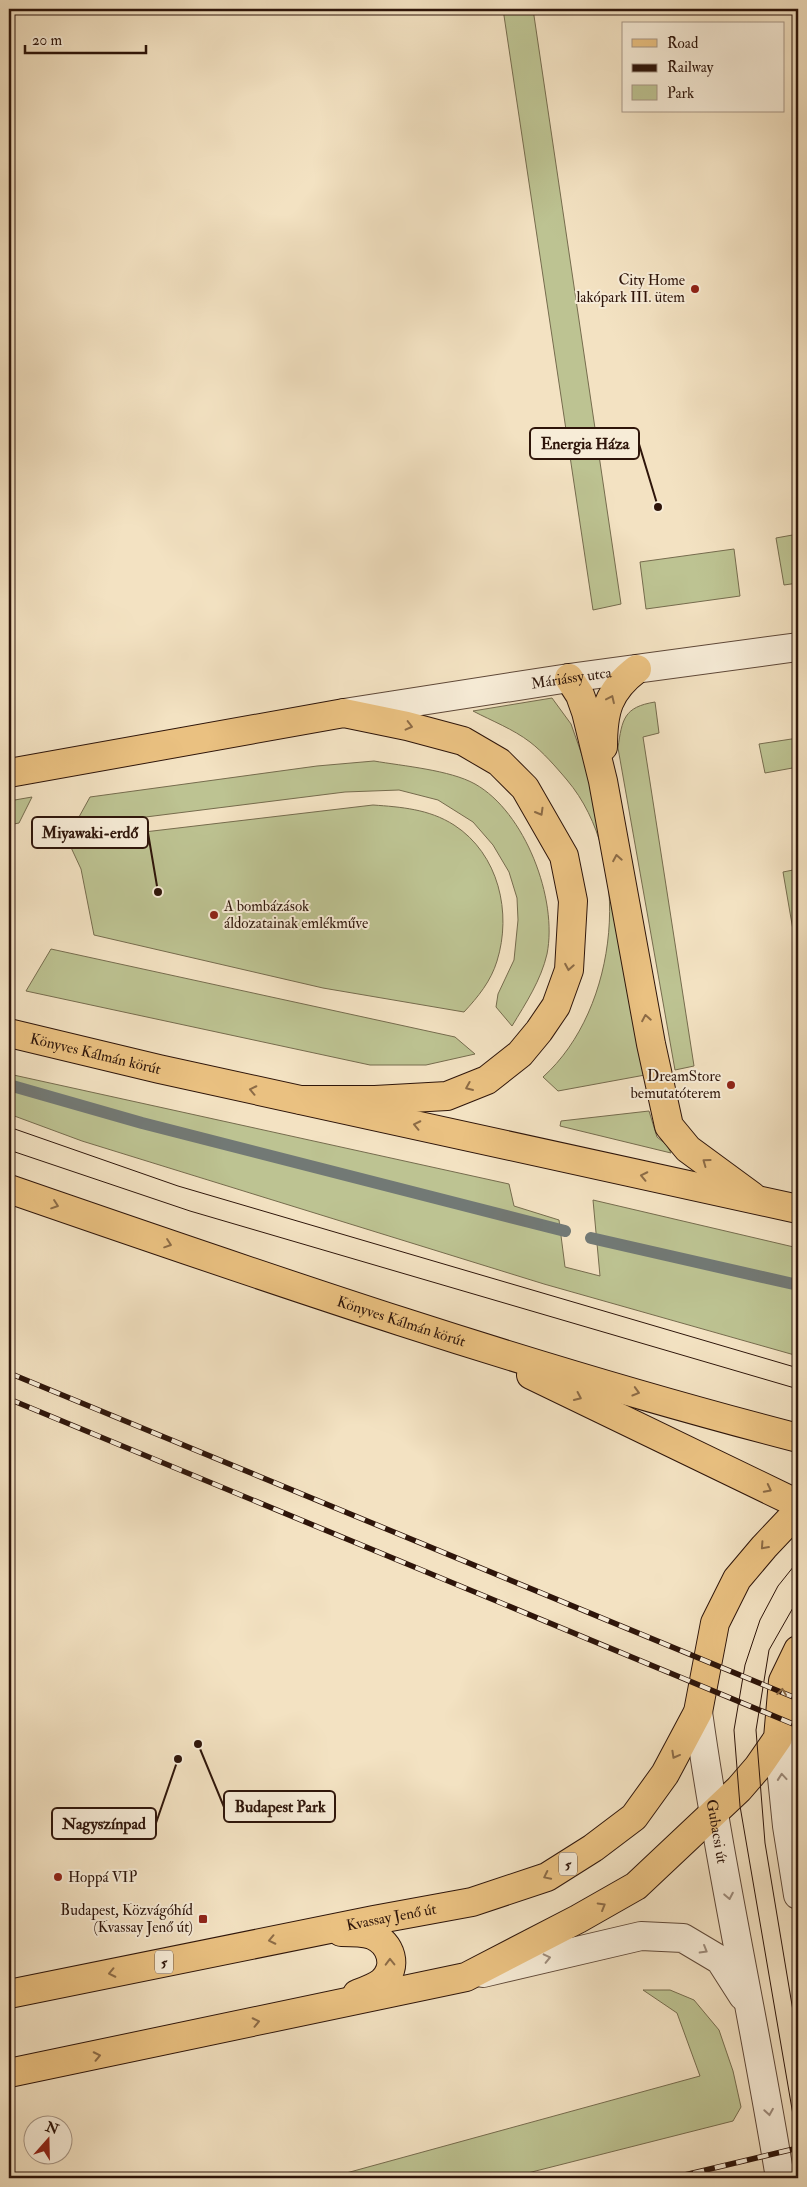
<svg xmlns="http://www.w3.org/2000/svg" width="807" height="2187" viewBox="0 0 807 2187" font-family="'IM FELL Double Pica',serif">
	<style>
		.green { fill: #bdc392; stroke: #766c4e }
		.lines { fill: none; stroke-linecap: round; stroke-linejoin: round }
		.stream { stroke: #727975; stroke-width: 12 }
		.street-casing { stroke: #5f4838; stroke-width: 30 }
		.primary-casing { stroke: #2e150a; stroke-width: 30 }
		.street { stroke: #f7ecd7; stroke-width: 28 }
		.primary { stroke: #eac181; stroke-width: 28 }
		.tram { stroke: #2e150a; stroke-width: 1 }
		.rail-casing { stroke: #2e150a; stroke-width: 5.5 }
		.rail { stroke: #f7ecd7; stroke-width: 4; stroke-dasharray: 11; stroke-linecap: butt }
		.oneway { stroke: #8c6b46 }
		.oneway2 { stroke: #9d8b7b }
		.poi-dot { fill: #8f2418; stroke: #f7ecd7; stroke-width: 2 }
		.labels { text-anchor: middle; stroke-width: 4; stroke-linejoin: round; paint-order: stroke }
		.shield { fill: #f7ecd7; stroke: #6a5648; stroke-width: 1 }
		.shield-label { font-size: 14px; font-weight: bold; fill: #2e150a }
		.poi-label { font-size: 15px; fill: #2e150a; stroke: #f7ecd7; text-anchor: end }
		.street-label { font-size: 15px; fill: #2e150a; stroke: #f7ecd7 }
		.leader { fill: none; stroke: #2e150a; stroke-width: 2 }
		.callout-dot { fill: #2e150a; stroke: #f7ecd7; stroke-width: 2 }
		.callout { fill: #f7ecd7; stroke: #2e150a; stroke-width: 2 }
		.callout-label { font-size: 16px; text-anchor: middle; font-weight: bold; fill: #2e150a }
	</style>
	<rect width="100%" height="100%" fill="#f3e2c2"/>
	<filter id="stains"><feTurbulence type="fractalNoise" baseFrequency=".004" numOctaves="4"/><feColorMatrix values="0 0 0 0 .2 0 0 0 0 .09 0 0 0 0 .02 0 0 0 .5 -.17"/></filter>
	<radialGradient id="worn" r=".72"><stop offset=".6" stop-color="#630" stop-opacity="0"/><stop offset="1" stop-color="#630" stop-opacity=".3"/></radialGradient>
	<path class="green" d="M 503,9 L 533,9 L 621,604 L 593,610 Z
		M 798,534 L 798,583 L 784,585 L 776,538 Z
		M 734,549 L 740,596 L 646,609 L 640,562 Z
		M 552,698 L 571,724 L 594,789 L 645,1075 L 558,1091 L 543,1077 C 619,1009 634,859 567,780 C 556,767 543,752 530,742 C 513,729 492,721 473,711 Z
		M 655,702 L 659,733 L 643,737 L 694,1066 L 675,1070 L 618,748 C 622,719 624,707 655,702 Z
		M 798,738 L 798,767 L 765,773 L 759,744 Z
		M 374,761 C 403,766 450,770 475,784 C 525,812 558,899 547,954 C 541,980 526,1003 512,1026 L 496,1007 L 498,994 L 514,960 L 518,920 L 517,898 L 509,872 L 493,845 L 473,822 L 438,800 L 399,790 L 345,792 L 74,826 L 90,797 L 317,766 Z
		M 32,797 L 19,823 L 9,825 L 9,801 Z
		M 373,805 C 401,807 429,809 454,825 C 499,854 512,913 497,961 C 491,981 478,997 464,1012 L 323,988 L 94,935 L 81,869 L 68,841 Z
		M 798,869 L 798,929 L 793,930 L 783,872 Z
		M 51,949 L 455,1037 L 475,1054 L 426,1065 L 370,1065 L 26,991 Z
		M 9,1074 L 509,1184 L 514,1206 L 559,1220 L 565,1267 L 600,1276 L 593,1200 L 798,1248 L 798,1356 L 544,1284 L 82,1141 L 9,1114 Z
		M 649,1111 L 657,1137 L 667,1145 L 671,1153 L 560,1126 L 561,1121 Z
		M 643,1990 L 670,1990 L 694,2000 L 719,2030 L 733,2071 L 741,2107 L 733,2121 L 508,2178 L 328,2178 L 700,2076 L 677,2013 Z"/>
	<g class="lines">
		<path class="stream" d="M 9,1085 L 142,1123 L 565,1231
			M 591,1238 L 798,1285"/>
		<g class="street-casing">
			<g id="street">
				<path id="s1" d="M 344,713 L 569,678 L 798,647"/>
				<path id="s2" d="M 698,1712 C 720,1869 755,2023 780,2178"/>
				<path d="M 778,1738 L 787,1826 L 798,1895"/>
				<path d="M 483,1973 L 641,1936 L 683,1938 L 720,1960 L 743,1996"/>
			</g>
		</g>
		<g class="primary-casing">
			<g id="primary">
				<path d="M 569,678 L 580,695 L 586,712 L 603,781 L 651,1044 L 669,1126 L 688,1149 L 752,1196"/>
				<path d="M 603,747 C 603,711 608,691 637,669"/>
				<path d="M 9,773 L 344,713 L 407,726 L 463,741 L 499,762 L 525,788 L 564,856 L 573,901 L 569,970 L 556,1006 L 539,1031 L 520,1054 L 487,1080 L 447,1096 L 375,1100 L 301,1100"/>
				<path id="s3" d="M 9,1033 L 159,1069 L 798,1209"/>
				<path id="s4" d="M 9,1189 C 269,1279 531,1369 798,1438"/>
				<path d="M 531,1375 L 798,1504"/>
				<path d="M 341,1932 C 350,1932 363,1932 372,1935 C 391,1943 399,1967 382,1982 C 376,1987 365,1991 357,1994"/>
				<path id="s5" d="M 9,1994 L 374,1920 L 472,1902 L 547,1877 L 593,1848 L 634,1817 L 665,1774 L 698,1712 L 715,1623 L 737,1579 L 764,1547 L 798,1511"/>
				<path d="M 9,2073 L 466,1977 L 578,1919 L 636,1886 L 739,1789 L 758,1767 L 778,1738 L 783,1681 L 798,1650"/>
			</g>
		</g>
		<use href="#street" class="street"/>
		<use href="#primary" class="primary"/>
		<path class="tram" d="M 9,1127 L 178,1186 L 798,1368
			M 9,1150 L 190,1211 L 798,1389
			M 798,1561 L 778,1586 L 760,1620 L 745,1665 L 734,1730 L 740,1806 L 798,2144
			M 798,1599 L 769,1650 L 756,1730 L 765,1843 L 798,2041"/>
		<g class="rail-casing">
			<path id="rail" d="M 9,1373 L 798,1699
				M 9,1399 L 798,1726
				M 672,2178 L 798,2148
				M 778,2178 L 798,2174"/>
		</g>
		<use href="#rail" class="rail"/>
	</g>
	<defs><path id="oneway-chevron" d="M-2-3.5L2.5 0L-2 3.5" fill="none" stroke-width="1.6" stroke-linecap="round" stroke-linejoin="round" transform="scale(1.25)"/></defs>
	<g class="oneway">
		<use href="#oneway-chevron" transform="translate(611 699) rotate(-65)"/>
		<use href="#oneway-chevron" transform="translate(409 726) rotate(14)"/>
		<use href="#oneway-chevron" transform="translate(540 812) rotate(60)"/>
		<use href="#oneway-chevron" transform="translate(617 858) rotate(-100)"/>
		<use href="#oneway-chevron" transform="translate(569 967) rotate(100)"/>
		<use href="#oneway-chevron" transform="translate(646 1018) rotate(-100)"/>
		<use href="#oneway-chevron" transform="translate(469 1087) rotate(157)"/>
		<use href="#oneway-chevron" transform="translate(253 1090) rotate(-168)"/>
		<use href="#oneway-chevron" transform="translate(417 1125) rotate(-168)"/>
		<use href="#oneway-chevron" transform="translate(706 1162) rotate(-144)"/>
		<use href="#oneway-chevron" transform="translate(644 1176) rotate(-168)"/>
		<use href="#oneway-chevron" transform="translate(55 1205) rotate(19)"/>
		<use href="#oneway-chevron" transform="translate(168 1244) rotate(19)"/>
		<use href="#oneway-chevron" transform="translate(636 1392) rotate(16)"/>
		<use href="#oneway-chevron" transform="translate(578 1397) rotate(25)"/>
		<use href="#oneway-chevron" transform="translate(768 1489) rotate(27)"/>
		<use href="#oneway-chevron" transform="translate(764 1546) rotate(132)"/>
		<use href="#oneway-chevron" transform="translate(782 1692) rotate(-83)"/>
		<use href="#oneway-chevron" transform="translate(675 1755) rotate(119)"/>
		<use href="#oneway-chevron" transform="translate(547 1876) rotate(154)"/>
		<use href="#oneway-chevron" transform="translate(602 1906) rotate(-30)"/>
		<use href="#oneway-chevron" transform="translate(272 1940) rotate(168)"/>
		<use href="#oneway-chevron" transform="translate(390 1962) rotate(-91)"/>
		<use href="#oneway-chevron" transform="translate(112 1973) rotate(168)"/>
		<use href="#oneway-chevron" transform="translate(256 2022) rotate(-12)"/>
		<use href="#oneway-chevron" transform="translate(97 2056) rotate(-12)"/>
	</g>
	<g class="oneway2">
		<use href="#oneway-chevron" transform="translate(782 1777) rotate(-95)"/>
		<use href="#oneway-chevron" transform="translate(729 1896) rotate(79)"/>
		<use href="#oneway-chevron" transform="translate(704 1950) rotate(30)"/>
		<use href="#oneway-chevron" transform="translate(547 1958) rotate(-13)"/>
		<use href="#oneway-chevron" transform="translate(769 2112) rotate(81)"/>
	</g>
	<g class="poi-dot">
		<circle cx="695" cy="289" r="5"/>
		<circle cx="214" cy="915" r="5"/>
		<circle cx="731" cy="1085" r="5"/>
		<circle cx="58" cy="1877" r="5"/>
		<rect x="198" y="1914" width="10" height="10" rx="2.5"/>
	</g>
	<g class="labels">
		<g class="shield">
			<rect x="559" y="1852.5" width="18" height="23" rx="4"/>
			<rect x="155" y="1950.5" width="18" height="23" rx="4"/>
		</g>
		<g class="shield-label">
			<text x="568" y="1869">5</text>
			<text x="164" y="1967">5</text>
		</g>
		<g class="poi-label">
			<text x="685" y="285">City Home<tspan x="685" dy="17">lakópark III. ütem</tspan></text>
			<text x="224" y="911" text-anchor="start">A bombázások<tspan x="224" dy="17">áldozatainak emlékműve</tspan></text>
			<text x="721" y="1081">DreamStore<tspan x="721" dy="17">bemutatóterem</tspan></text>
			<text x="68" y="1882" text-anchor="start">Hoppá VIP</text>
			<text x="193" y="1915">Budapest, Közvágóhíd<tspan x="193" dy="17">(Kvassay Jenő út)</tspan></text>
		</g>
		<g class="street-label">
			<text dy="5" stroke="none"><textPath href="#s1" startOffset="230">Máriássy utca</textPath></text>
			<text dy="5" stroke="none"><textPath href="#s3" startOffset="89">Könyves Kálmán körút</textPath></text>
			<text dy="5" stroke="none"><textPath href="#s4" startOffset="414">Könyves Kálmán körút</textPath></text>
			<text dy="5" stroke="none"><textPath href="#s2" startOffset="121">Gubacsi út</textPath></text>
			<text dy="5" stroke="none"><textPath href="#s5" startOffset="390">Kvassay Jenő út</textPath></text>
		</g>
	</g>
	<path class="leader" d="M658 507L639 444M158 892L148 833M198 1744L224 1807M178 1759L156 1823"/>
	<g class="callout-dot">
		<circle cx="658" cy="507" r="5"/>
		<circle cx="158" cy="892" r="5"/>
		<circle cx="198" cy="1744" r="5"/>
		<circle cx="178" cy="1759" r="5"/>
	</g>
	<g class="callout">
		<rect x="530" y="428" width="109" height="31" rx="5"/>
		<rect x="32" y="817" width="116" height="31" rx="5"/>
		<rect x="224" y="1791" width="111" height="31" rx="5"/>
		<rect x="52" y="1808" width="104" height="31" rx="5"/>
	</g>
	<g class="callout-label">
		<text x="585" y="449">Energia Háza</text>
		<text x="90" y="838">Miyawaki-erdő</text>
		<text x="280" y="1812">Budapest Park</text>
		<text x="104" y="1829">Nagyszínpad</text>
	</g>
	<rect width="807" height="2187" fill="none" stroke="#f3e2c2" stroke-width="30"/>
	<rect x="10" y="10" width="787" height="2167" fill="none" stroke="#2e150a" stroke-width="2.5"/>
	<rect x="15" y="15" width="777" height="2157" fill="none" stroke="#2e150a"/>
	<rect x="622" y="22" width="162" height="90" fill="#f7ecd7" stroke="#a79685"/>
	<rect x="632" y="39" width="25" height="8" fill="#eac181" stroke="#a79685"/>
	<text x="667" y="48" font-size="15" fill="#2e150a">Road</text>
	<rect x="632" y="64" width="25" height="8" fill="#2e150a" stroke="#a79685"/>
	<text x="667" y="72" font-size="15" fill="#2e150a">Railway</text>
	<rect x="632" y="85" width="25" height="15" fill="#bdc392" stroke="#a79685"/>
	<text x="667" y="98" font-size="15" fill="#2e150a">Park</text>
	<g transform="translate(48 2140) rotate(20)"><circle r="24" fill="#f7ecd7" stroke="#a79685"/>
	<path d="M0-4L9 19L0 12L-9 19Z" fill="#8f2418"/>
	<text y="-8" font-size="14" font-weight="bold" text-anchor="middle" fill="#2e150a">N</text>
	</g>
	<path d="M25 45v8h121v-8" fill="none" stroke="#2e150a" stroke-width="2.5"/>
	<text x="32" y="45" font-size="15" fill="#2e150a" stroke="#f7ecd7" stroke-width="4" paint-order="stroke">20 m</text>
	<rect width="100%" height="100%" filter="url(#stains)"/>
	<rect width="100%" height="100%" fill="url(#worn)"/>
</svg>
